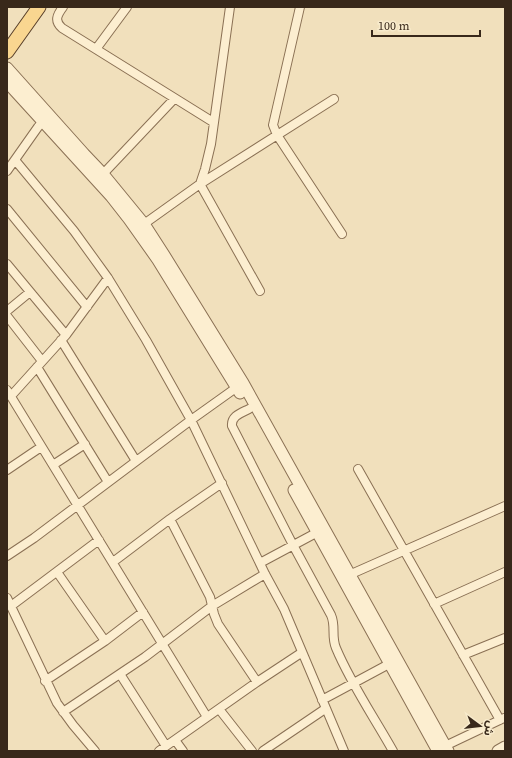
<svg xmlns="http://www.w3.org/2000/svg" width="512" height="758" viewBox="0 0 512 758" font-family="'Source Serif 4','Noto Sans Arabic',serif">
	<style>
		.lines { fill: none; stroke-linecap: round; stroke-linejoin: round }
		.minor-casing { stroke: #8a7054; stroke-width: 10 }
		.tertiary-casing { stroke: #8a7054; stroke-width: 13 }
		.primary-casing { stroke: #573e29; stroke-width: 15 }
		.minor { stroke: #fceed0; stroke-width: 8 }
		.tertiary { stroke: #fceed0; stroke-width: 11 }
		.primary { stroke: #f9d690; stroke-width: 13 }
	</style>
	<rect width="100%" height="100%" fill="#f1e0bc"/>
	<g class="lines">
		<g class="minor-casing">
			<path id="minor" d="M 63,7 C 57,15 54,21 62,28 L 213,122
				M 230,7 L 211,144 L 205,169 L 200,184 L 260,291
				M 300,7 L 273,125 L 277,135 L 342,234
				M 96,49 L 127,7
				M 15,160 L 74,231 L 108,278 L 146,340 L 191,420 L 265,574 L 284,609 L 344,751
				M 7,171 L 38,127 L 46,118
				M 103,174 L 174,99
				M 7,209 L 87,307
				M 144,224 L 200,184 L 334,99
				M 7,264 L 66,335
				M 7,311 L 30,292
				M 7,316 L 42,361
				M 61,340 L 136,461
				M 37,367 L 108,482
				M 7,390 L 207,717
				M 11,396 L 66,335 L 108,278
				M 249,409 C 241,413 231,416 232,426 L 293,545 L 331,615 C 336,626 331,636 336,648 C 351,684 374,717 393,751
				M 53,465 L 85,444
				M 358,469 L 500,720
				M 7,470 L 41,447
				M 170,519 L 210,597 L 214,614 L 218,624 L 257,682
				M 7,556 L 34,538 L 191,420 L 240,385
				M 113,562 L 170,519 L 222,483
				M 260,563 L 316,533
				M 57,572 L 105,641
				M 349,575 L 505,506
				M 7,598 L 57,703 L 73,725 L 95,751
				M 434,604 L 505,572
				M 11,606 L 99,540
				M 463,655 L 505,638
				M 120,674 L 166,746
				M 45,681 L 105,641 L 143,612
				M 322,700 L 389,664
				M 219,709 L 252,751
				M 63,712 L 145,657 L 212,606 L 265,574
				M 175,740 L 183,751
				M 445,746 L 504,718
				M 159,751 L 257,682 L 301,653
				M 263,751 L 325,709"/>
		</g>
		<g class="tertiary-casing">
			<path id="tertiary" d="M 7,68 L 84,154 L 103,174 L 144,224 L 164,255 L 243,383 L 448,751
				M 7,82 L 111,196 L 129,219 L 158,260 L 240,393
				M 294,490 L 438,751
				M 498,751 L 505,747"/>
		</g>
		<g class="primary-casing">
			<path id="primary" d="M 7,52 L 39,7"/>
		</g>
		<use href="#minor" class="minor"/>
		<use href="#tertiary" class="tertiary"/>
		<use href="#primary" class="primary"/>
	</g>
	<rect width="512" height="758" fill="none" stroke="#38281a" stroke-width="16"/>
	<g transform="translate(480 726) rotate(105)" stroke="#f8ebcc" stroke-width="3" paint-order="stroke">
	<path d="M0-3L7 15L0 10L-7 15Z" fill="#38281a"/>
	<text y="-6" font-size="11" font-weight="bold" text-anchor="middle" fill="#38281a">ش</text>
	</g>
	<path d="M372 30v6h108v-6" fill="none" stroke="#38281a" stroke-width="2"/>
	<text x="378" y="30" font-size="12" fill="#38281a" stroke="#f8ebcc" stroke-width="3" paint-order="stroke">100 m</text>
</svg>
